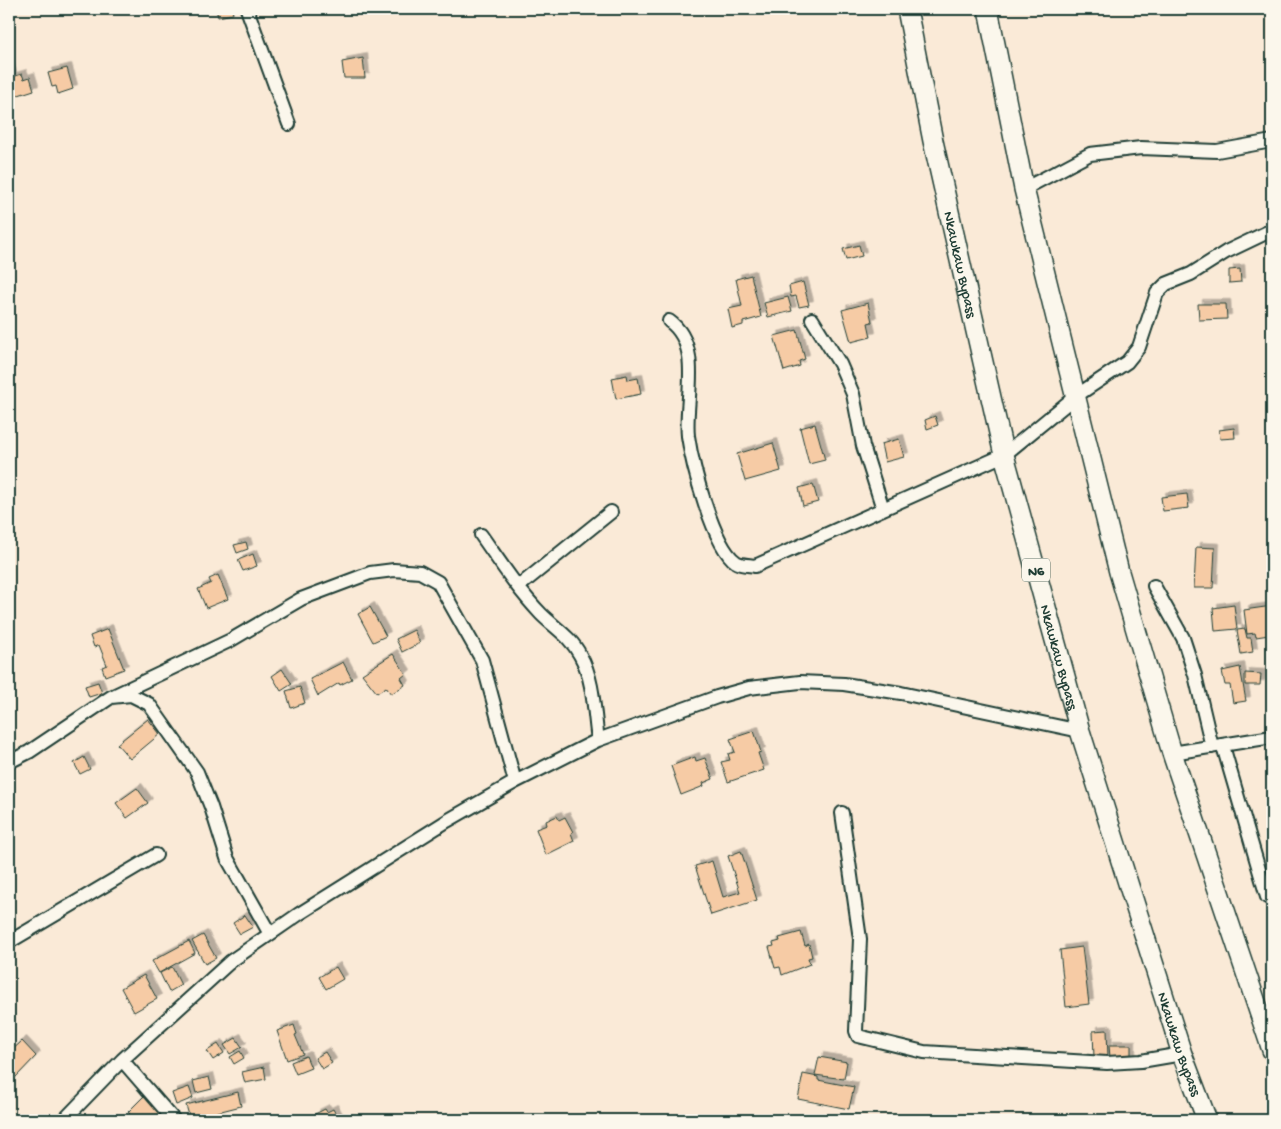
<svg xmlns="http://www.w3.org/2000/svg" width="1281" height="1129" viewBox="0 0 1281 1129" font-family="'Gochi Hand',sans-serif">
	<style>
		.building { fill: #f6cba5; stroke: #1f3d34; filter: url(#shadow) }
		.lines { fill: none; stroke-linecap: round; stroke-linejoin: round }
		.minor-casing { stroke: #1f3d34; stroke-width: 16 }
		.highway-casing { stroke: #1f3d34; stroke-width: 22 }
		.minor { stroke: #fbf7ec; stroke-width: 12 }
		.highway { stroke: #fbf7ec; stroke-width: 19 }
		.labels { text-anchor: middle; stroke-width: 4; stroke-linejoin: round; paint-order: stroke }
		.shield { fill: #fbf7ec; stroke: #61756b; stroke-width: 1 }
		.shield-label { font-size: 14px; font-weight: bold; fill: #1f3d34 }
		.street-label { font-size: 15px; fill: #1f3d34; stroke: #fbf7ec }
	</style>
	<defs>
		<filter id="shadow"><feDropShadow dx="4.5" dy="-4.5" stdDeviation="0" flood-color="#0004"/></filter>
	</defs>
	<rect width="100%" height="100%" fill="#faead7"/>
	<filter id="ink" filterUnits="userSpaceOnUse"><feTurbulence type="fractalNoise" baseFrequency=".02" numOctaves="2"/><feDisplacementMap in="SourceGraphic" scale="10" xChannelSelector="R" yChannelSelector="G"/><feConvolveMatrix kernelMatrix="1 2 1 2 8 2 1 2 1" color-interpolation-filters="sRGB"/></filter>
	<g filter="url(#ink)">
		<path class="building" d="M 216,9 L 232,9 L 233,14 L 218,17 Z
			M 363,58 L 365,78 L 344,78 L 342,62 Z
			M 9,66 L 12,77 L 22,74 L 24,79 L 30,77 L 34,90 L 9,98 Z
			M 67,68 L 73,89 L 58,94 L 56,86 L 52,87 L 48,73 Z
			M 859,245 L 862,256 L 846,260 L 843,249 Z
			M 1240,269 L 1241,282 L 1229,283 L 1229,270 Z
			M 751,275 L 761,317 L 743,322 L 743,325 L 732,328 L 728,309 L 742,306 L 736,279 Z
			M 803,282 L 809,305 L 799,307 L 796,296 L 791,297 L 789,286 Z
			M 788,297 L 792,311 L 768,317 L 764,303 Z
			M 868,303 L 872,322 L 868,323 L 871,337 L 851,342 L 842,310 Z
			M 1198,304 L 1226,304 L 1227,319 L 1199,320 Z
			M 797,330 L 805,359 L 799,361 L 800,366 L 784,371 L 774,336 Z
			M 627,375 L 628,380 L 638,378 L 641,394 L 616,399 L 612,378 Z
			M 935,416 L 938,425 L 927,429 L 925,420 Z
			M 815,424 L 825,460 L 809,464 L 800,428 Z
			M 1234,428 L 1235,438 L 1220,439 L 1219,430 Z
			M 899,439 L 904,457 L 885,462 L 881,444 Z
			M 773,443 L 781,471 L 745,481 L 737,454 Z
			M 813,484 L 818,502 L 803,506 L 799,488 Z
			M 1187,494 L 1189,508 L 1163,511 L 1161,497 Z
			M 246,542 L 248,549 L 237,553 L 234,545 Z
			M 1196,547 L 1215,548 L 1213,588 L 1194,588 Z
			M 253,554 L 257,566 L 243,571 L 238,560 Z
			M 218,575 L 228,599 L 206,608 L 198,589 L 211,583 L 209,579 Z
			M 1234,605 L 1237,629 L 1215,631 L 1213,608 Z
			M 1272,606 L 1272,631 L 1268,631 L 1269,635 L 1256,637 L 1255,633 L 1247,634 L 1244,610 Z
			M 370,607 L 386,636 L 373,642 L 358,614 Z
			M 108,629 L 124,669 L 105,676 L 102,667 L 107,665 L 99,645 L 94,647 L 90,636 Z
			M 1245,629 L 1247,638 L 1251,638 L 1253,652 L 1241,654 L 1237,630 Z
			M 414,630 L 420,643 L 402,652 L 396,639 Z
			M 393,654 L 406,674 L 401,678 L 405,685 L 391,694 L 386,687 L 377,693 L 362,674 Z
			M 343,662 L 352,679 L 340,685 L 339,683 L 318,696 L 310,679 Z
			M 1240,667 L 1246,701 L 1233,703 L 1230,685 L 1225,685 L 1222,671 Z
			M 282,669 L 292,684 L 281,691 L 272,676 Z
			M 1245,673 L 1261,674 L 1260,685 L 1245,685 Z
			M 98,682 L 102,693 L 89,697 L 85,686 Z
			M 300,687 L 305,703 L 291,708 L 286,691 Z
			M 148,719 L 160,734 L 130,759 L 117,744 Z
			M 754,731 L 761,752 L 758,753 L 764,770 L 728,782 L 721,762 L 730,760 L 728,754 L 735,752 L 730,739 Z
			M 84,757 L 90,769 L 80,774 L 74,763 Z
			M 695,757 L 696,761 L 705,758 L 713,779 L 703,783 L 704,786 L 681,795 L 671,766 Z
			M 137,788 L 148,803 L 127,818 L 116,803 Z
			M 557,816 L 559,820 L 565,817 L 573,832 L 571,833 L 574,841 L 546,855 L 536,829 L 547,825 L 546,821 Z
			M 741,851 L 757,900 L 711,915 L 695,866 L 712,861 L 723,897 L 740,892 L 728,856 Z
			M 245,915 L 253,927 L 240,934 L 233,923 Z
			M 801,932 L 805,946 L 809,944 L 812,957 L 808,958 L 810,964 L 782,975 L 780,967 L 775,968 L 769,947 L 774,946 L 773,943 L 780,941 L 779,938 Z
			M 203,935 L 216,958 L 205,964 L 192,941 Z
			M 189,941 L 195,953 L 159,973 L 152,961 Z
			M 1082,947 L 1089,1004 L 1066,1007 L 1060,950 Z
			M 172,967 L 181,985 L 169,992 L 160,973 Z
			M 336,967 L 343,979 L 326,989 L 319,977 Z
			M 144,975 L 157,999 L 134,1012 L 121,988 Z
			M 294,1025 L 297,1034 L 295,1035 L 303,1054 L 287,1060 L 277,1031 Z
			M 1107,1030 L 1108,1058 L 1094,1058 L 1093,1031 Z
			M 236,1038 L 242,1047 L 230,1054 L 224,1045 Z
			M 22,1041 L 36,1056 L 15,1078 L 13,1076 L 9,1081 L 9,1053 Z
			M 218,1044 L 224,1053 L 213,1060 L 207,1051 Z
			M 1109,1045 L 1131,1045 L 1131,1058 L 1110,1058 Z
			M 240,1051 L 244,1058 L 234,1064 L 230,1057 Z
			M 325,1052 L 332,1063 L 322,1069 L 315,1058 Z
			M 306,1056 L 311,1068 L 296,1074 L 291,1062 Z
			M 819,1057 L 847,1062 L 844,1079 L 815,1075 Z
			M 264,1067 L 266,1079 L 245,1083 L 242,1072 Z
			M 803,1074 L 818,1077 L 818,1080 L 854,1087 L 849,1109 L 798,1099 Z
			M 209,1077 L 212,1089 L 196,1093 L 193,1081 Z
			M 189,1087 L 193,1098 L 176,1105 L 172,1093 Z
			M 238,1092 L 241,1106 L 190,1119 L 186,1105 Z
			M 147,1093 L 166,1112 L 157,1120 L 148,1120 L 144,1115 L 136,1120 L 128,1112 Z
			M 325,1109 L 327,1112 L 333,1109 L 339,1120 L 318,1120 L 315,1114 Z"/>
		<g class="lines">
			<g class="minor-casing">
				<path id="minor" d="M 247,9 L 289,124
					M 1024,189 L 1090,154 L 1141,148 L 1217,151 L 1272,141
					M 812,319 L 840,364 L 853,394 L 863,446 L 883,509
					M 669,321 C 704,346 684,401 688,436 C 692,464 713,546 736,562 C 740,565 749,565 755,566 L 1004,455 L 1076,396 L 1127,362 L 1139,347 L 1157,293 L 1166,284 L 1191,274 L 1226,252 L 1272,230
					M 481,535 C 500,562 518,590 541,614 C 555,628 571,637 580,655 C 594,679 594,713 598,740
					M 1154,586 L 1183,638 L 1195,675 L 1212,747
					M 518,587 L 611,512
					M 111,697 L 231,640 L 301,599 L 370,573 L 394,570 L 420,572 L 438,582 L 482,660 L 515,782
					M 1223,746 L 1267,897
					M 1172,753 L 1272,737
					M 9,762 L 29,752 L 111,697 L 131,695 L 149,704 L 197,772 L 211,807 L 227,858 L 270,934
					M 842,813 L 860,939 L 856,1031 L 858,1036 L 924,1052 L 1107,1063 L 1141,1061 L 1182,1054
					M 9,942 L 156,855
					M 122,1060 L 174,1120
					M 64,1120 L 122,1060 L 231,961 L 299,914 L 447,821 L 515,782 L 598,740 L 717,697 L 749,688 L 800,682 L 844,684 L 901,693 L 1080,731"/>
			</g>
			<g class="highway-casing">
				<g id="highway">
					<path id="s1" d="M 907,9 L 933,141 L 1004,455 L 1080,731 L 1182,1054 L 1207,1120"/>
					<path d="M 988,9 L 1024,189 L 1119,572 L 1172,753 L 1272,1050"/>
				</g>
			</g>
			<use href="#minor" class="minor"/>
			<use href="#highway" class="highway"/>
		</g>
	</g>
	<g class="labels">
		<rect class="shield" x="1022" y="558.5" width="28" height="23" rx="4"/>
		<g class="shield-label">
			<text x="1036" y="575">N6</text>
		</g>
		<g class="street-label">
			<text dy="5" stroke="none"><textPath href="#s1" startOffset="261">Nkawkaw Bypass</textPath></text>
			<text dy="5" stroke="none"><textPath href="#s1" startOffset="666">Nkawkaw Bypass</textPath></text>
			<text dy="5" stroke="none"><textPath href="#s1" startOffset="1071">Nkawkaw Bypass</textPath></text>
		</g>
	</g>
	<rect width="1281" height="1129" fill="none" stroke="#fbf7ec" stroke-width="30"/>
	<rect x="15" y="15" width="1251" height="1099" fill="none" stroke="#1f3d34" stroke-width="2" filter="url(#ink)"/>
</svg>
